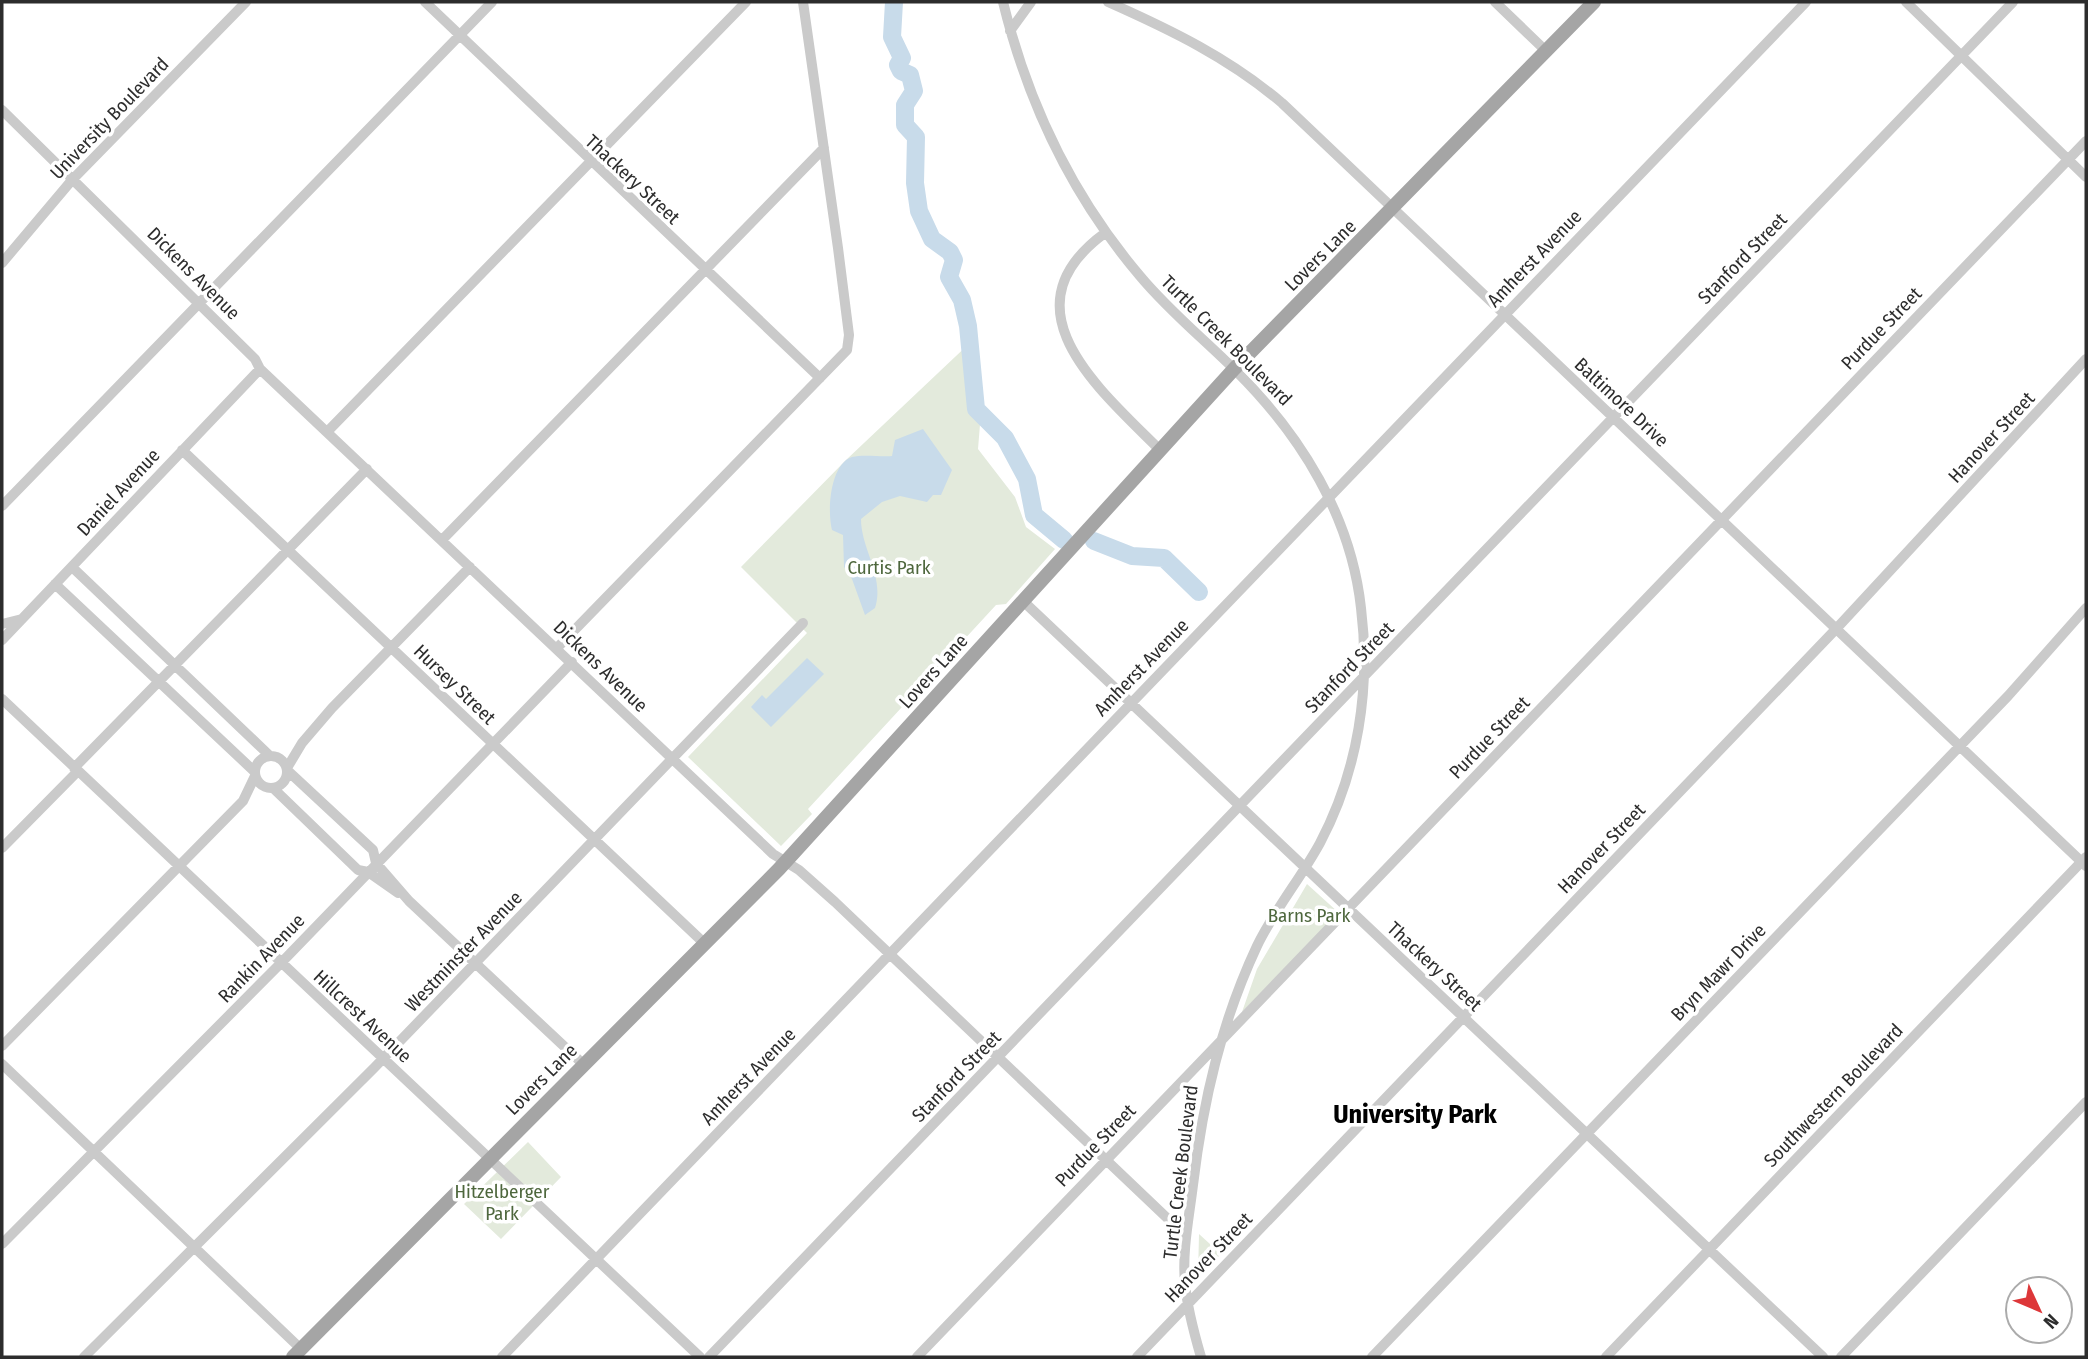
<svg xmlns="http://www.w3.org/2000/svg" width="2088" height="1359" viewBox="0 0 2088 1359" font-family="'Fira Sans Condensed',sans-serif">
	<style>
		.green { fill: #e3eadc }
		.water { fill: #c8dbea }
		.lines { fill: none; stroke-linecap: round; stroke-linejoin: round }
		.river { stroke: #c8dbea; stroke-width: 18 }
		.minor { stroke: #cacaca; stroke-width: 10 }
		.major { stroke: #a5a5a5; stroke-width: 14 }
		.labels { text-anchor: middle; stroke-width: 7; stroke-linejoin: round; paint-order: stroke }
		.street-label { font-size: 19px; fill: #2d2d2d; stroke: #fff }
		.park-label { font-size: 19px; fill: #4e673d; stroke: #fff }
		.district-label { font-size: 26px; font-weight: bold; fill: #000; stroke: #fff }
	</style>
	<rect width="100%" height="100%" fill="#fff"/>
	<path class="green" d="M 974,339 L 982,400 L 978,449 L 1015,497 L 1026,527 L 1055,549 L 1006,604 L 996,605 L 808,809 L 812,814 L 781,846 L 688,757 L 807,633 L 741,567 L 846,460 Z
		M 1307,884 L 1339,913 L 1242,1012 L 1257,969 Z
		M 528,1142 L 561,1177 L 501,1239 L 464,1204 Z
		M 1199,1234 L 1221,1254 L 1198,1277 Z"/>
	<path class="water" d="M 923,429 L 952,470 L 941,495 L 933,495 L 927,502 L 900,496 L 882,502 L 861,519 C 861,549 885,577 875,608 L 865,615 L 852,579 L 844,567 L 843,535 L 832,530 C 827,511 830,464 852,457 C 863,454 880,457 892,456 L 895,440 Z
		M 807,658 L 824,674 L 771,727 L 751,707 L 762,695 L 766,699 Z"/>
	<g class="lines">
		<path class="river" d="M 894,2 L 892,37 L 902,58 L 898,65 L 901,71 L 910,75 L 914,91 L 905,105 L 905,125 L 916,137 L 915,183 L 919,211 L 932,239 L 950,252 L 954,260 L 949,277 L 962,300 L 968,326 L 976,409 L 1005,438 L 1027,479 L 1034,515 L 1064,540
			M 1094,541 L 1132,556 L 1164,558 L 1199,592"/>
		<path class="minor" d="M 425,2 L 820,378
			M 1003,2 C 1028,104 1072,196 1140,276 C 1169,311 1205,340 1237,372 C 1301,436 1351,516 1361,608 C 1371,688 1358,771 1320,843 C 1301,878 1275,909 1257,946 C 1221,1023 1203,1101 1193,1185 C 1189,1218 1182,1251 1185,1283 C 1187,1308 1194,1333 1201,1357
			M 1108,2 C 1171,30 1229,58 1282,103 L 2086,866
			M 1495,2 L 1546,51
			M 1906,2 L 2086,177
			M 1010,31 L 1031,2
			M 2,110 L 255,359 L 260,369 L 773,854 L 799,870 L 835,902 L 1186,1236
			M 1105,233 C 1002,308 1098,388 1160,450
			M 2,263 L 72,180 L 246,2
			M 327,432 L 746,2
			M 182,450 L 704,943
			M 2,506 L 492,2
			M 442,540 L 824,148
			M 72,567 L 269,755
			M 55,584 L 255,772
			M 1023,601 L 1823,1357
			M 2,624 L 22,619
			M 2,640 L 260,369
			M 557,648 L 847,350 L 849,335 L 838,248 L 803,2
			M 2,699 L 700,1357
			M255 772a16 16 0 1 1 32 0a16 16 0 1 1-32 0Z
			M 74,768 L 367,469
			M 287,768 L 302,743 L 332,708 L 470,567
			M 288,771 L 373,850 L 376,863 L 409,901 L 583,1064
			M 273,788 L 358,870 L 368,872 L 398,893
			M 2,848 L 78,771
			M 2,1046 L 243,801 L 255,776
			M 2,1064 L 301,1349
			M 2,1244 L 281,963 L 572,662
			M 84,1357 L 374,1068 L 803,623
			M 502,1357 L 1806,2
			M 709,1357 L 2013,2
			M 917,1357 L 2086,141
			M 1137,1357 L 1836,629 L 2086,359
			M 1372,1357 L 2008,696 L 2086,608
			M 1606,1357 L 2086,857
			M 1841,1357 L 2086,1102"/>
		<path class="major" d="M 293,1357 L 779,869 L 1234,369 L 1594,2"/>
	</g>
	<g class="labels">
		<g class="street-label">
			<text transform="translate(109 118) rotate(-46)" y="7">University Boulevard</text>
			<text transform="translate(633 179) rotate(43)" y="7">Thackery Street</text>
			<text transform="translate(1320 255) rotate(-45)" y="7">Lovers Lane</text>
			<text transform="translate(1534 258) rotate(-46)" y="7">Amherst Avenue</text>
			<text transform="translate(1742 258) rotate(-46)" y="7">Stanford Street</text>
			<text transform="translate(194 273) rotate(45)" y="7">Dickens Avenue</text>
			<text transform="translate(1881 328) rotate(-46)" y="7">Purdue Street</text>
			<text transform="translate(1227 340) rotate(45)" y="7">Turtle Creek Boulevard</text>
			<text transform="translate(1622 402) rotate(43)" y="7">Baltimore Drive</text>
			<text transform="translate(1991 437) rotate(-47)" y="7">Hanover Street</text>
			<text transform="translate(118 492) rotate(-47)" y="7">Daniel Avenue</text>
			<text transform="translate(601 666) rotate(44)" y="7">Dickens Avenue</text>
			<text transform="translate(1141 667) rotate(-46)" y="7">Amherst Avenue</text>
			<text transform="translate(1349 667) rotate(-46)" y="7">Stanford Street</text>
			<text transform="translate(933 671) rotate(-48)" y="7">Lovers Lane</text>
			<text transform="translate(455 684) rotate(44)" y="7">Hursey Street</text>
			<text transform="translate(1489 737) rotate(-46)" y="7">Purdue Street</text>
			<text transform="translate(1601 848) rotate(-46)" y="7">Hanover Street</text>
			<text transform="translate(463 951) rotate(-46)" y="7">Westminster Avenue</text>
			<text transform="translate(261 958) rotate(-46)" y="7">Rankin Avenue</text>
			<text transform="translate(1435 966) rotate(43)" y="7">Thackery Street</text>
			<text transform="translate(1718 972) rotate(-46)" y="7">Bryn Mawr Drive</text>
			<text transform="translate(363 1016) rotate(43)" y="7">Hillcrest Avenue</text>
			<text transform="translate(748 1076) rotate(-46)" y="7">Amherst Avenue</text>
			<text transform="translate(956 1076) rotate(-46)" y="7">Stanford Street</text>
			<text transform="translate(541 1079) rotate(-45)" y="7">Lovers Lane</text>
			<text transform="translate(1833 1095) rotate(-46)" y="7">Southwestern Boulevard</text>
			<text transform="translate(1095 1145) rotate(-46)" y="7">Purdue Street</text>
			<text transform="translate(1180 1172) rotate(-83)" y="7">Turtle Creek Boulevard</text>
			<text transform="translate(1208 1257) rotate(-46)" y="7">Hanover Street</text>
		</g>
		<g class="park-label">
			<text x="889" y="574">Curtis Park</text>
			<text x="1309" y="922">Barns Park</text>
			<text x="502" y="1198">Hitzelberger<tspan x="502" dy="22">Park</tspan></text>
		</g>
		<g class="district-label">
			<text x="1415" y="1123">University Park</text>
		</g>
	</g>
	<rect width="2088" height="1359" fill="none" stroke="#2d2d2d" stroke-width="7"/>
	<g transform="translate(2039 1310) rotate(134)"><circle r="33" fill="#ffffff" stroke="#ababab" stroke-width="2"/>
	<path d="M0-5L12 26L0 18L-12 26Z" fill="#dd3739"/>
	<text y="-10" font-size="19" font-weight="bold" text-anchor="middle" fill="#2d2d2d">N</text>
	</g>
</svg>
